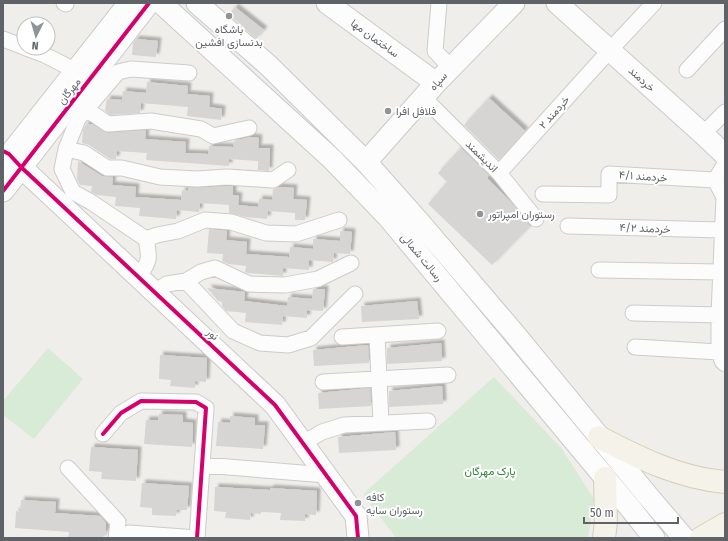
<svg xmlns="http://www.w3.org/2000/svg" width="728" height="541" viewBox="0 0 728 541" font-family="'Fira Sans Condensed',Vazirmatn,sans-serif">
	<style>
		.green { fill: #d8ebd6 }
		.building { fill: #d6d5d3; filter: url(#shadow) }
		.lines { fill: none; stroke-linecap: round; stroke-linejoin: round }
		.street-casing { stroke: #cbcccc; stroke-width: 17 }
		.secondary-casing { stroke: #cacacb; stroke-width: 23 }
		.primary-casing { stroke: #d7ceb8; stroke-width: 24 }
		.street { stroke: #fdfcfc; stroke-width: 15 }
		.secondary { stroke: #fdfcfc; stroke-width: 21 }
		.primary { stroke: #f4f2e9; stroke-width: 22 }
		.cycleway-casing { stroke: #fff; stroke-width: 6 }
		.cycleway { stroke: #d6006c; stroke-width: 4 }
		.poi-dot { fill: #919496; stroke: #fff; stroke-width: 1.5 }
		.labels { text-anchor: middle; stroke-width: 4; stroke-linejoin: round; paint-order: stroke }
		.poi-label { font-size: 11px; fill: #5f6368; stroke: #fff; text-anchor: start }
		.street-label { font-size: 11px; fill: #5f6368; stroke: #fff }
		.park-label { font-size: 11px; fill: #348238; stroke: #fff }
	</style>
	<defs>
		<filter id="shadow"><feDropShadow dx="3.5" dy="-3.5" stdDeviation="1" flood-color="#0004"/></filter>
	</defs>
	<rect width="100%" height="100%" fill="#efeeea"/>
	<path class="green" d="M 48,348 L 83,379 L 34,439 L 3,415 L 3,401 Z
		M 494,377 L 562,449 L 594,499 L 588,538 L 396,538 L 363,494 Z"/>
	<path class="building" d="M 235,7 L 264,30 L 256,39 L 244,28 L 244,27 L 229,15 Z
		M 136,39 L 158,41 L 156,57 L 132,55 L 133,43 Z
		M 147,82 L 188,86 L 187,94 L 210,96 L 209,107 L 222,109 L 221,120 L 187,116 L 188,107 L 141,103 L 140,113 L 110,115 L 105,111 L 107,99 L 122,100 L 123,91 L 146,93 Z
		M 489,98 L 525,131 L 499,160 L 464,125 Z
		M 86,124 L 92,124 L 103,131 L 108,133 L 146,130 L 145,139 L 186,142 L 185,153 L 208,154 L 209,146 L 233,147 L 234,141 L 250,137 L 259,138 L 258,148 L 270,148 L 269,171 L 258,170 L 258,161 L 229,159 L 229,166 L 146,160 L 147,153 L 117,151 L 116,159 L 110,159 L 89,145 L 82,143 L 83,130 Z
		M 461,148 L 489,175 L 487,178 L 512,203 L 530,226 L 492,265 L 428,204 L 447,182 L 438,173 Z
		M 78,161 L 102,176 L 113,177 L 112,185 L 136,187 L 135,197 L 181,200 L 182,190 L 188,191 L 188,188 L 233,186 L 233,195 L 239,196 L 238,205 L 258,207 L 259,199 L 272,200 L 273,189 L 279,187 L 294,188 L 293,199 L 307,200 L 305,220 L 295,220 L 295,213 L 268,211 L 267,219 L 245,217 L 229,213 L 229,205 L 200,203 L 199,212 L 177,210 L 176,219 L 139,216 L 140,208 L 115,206 L 116,197 L 97,195 L 91,192 L 92,186 L 80,185 L 77,179 Z
		M 209,229 L 227,231 L 226,240 L 247,242 L 246,254 L 289,257 L 290,247 L 313,249 L 313,239 L 340,241 L 340,231 L 352,232 L 350,254 L 334,253 L 333,262 L 309,260 L 309,270 L 283,268 L 283,276 L 248,273 L 245,272 L 246,266 L 228,264 L 222,261 L 223,254 L 207,253 Z
		M 207,288 L 245,292 L 244,301 L 287,306 L 288,297 L 312,299 L 313,289 L 325,289 L 323,311 L 307,310 L 307,318 L 283,316 L 282,325 L 245,322 L 246,313 L 226,311 L 222,306 L 222,302 L 218,301 Z
		M 417,301 L 419,319 L 362,322 L 361,306 Z
		M 441,343 L 442,361 L 387,364 L 387,348 Z
		M 368,345 L 369,363 L 314,366 L 313,350 Z
		M 160,355 L 207,358 L 206,382 L 195,381 L 195,388 L 170,386 L 171,380 L 159,379 Z
		M 442,386 L 443,404 L 389,407 L 389,391 Z
		M 370,388 L 371,406 L 319,409 L 318,393 Z
		M 159,414 L 183,415 L 183,422 L 193,423 L 192,447 L 144,444 L 146,420 L 158,420 Z
		M 230,416 L 255,418 L 255,425 L 265,425 L 263,449 L 216,446 L 218,422 L 230,423 Z
		M 395,432 L 396,450 L 339,453 L 338,437 Z
		M 91,447 L 138,450 L 136,481 L 101,479 L 102,472 L 89,471 Z
		M 142,483 L 189,486 L 187,510 L 177,510 L 176,516 L 152,515 L 152,508 L 140,507 Z
		M 215,487 L 270,490 L 270,488 L 317,491 L 316,515 L 305,514 L 305,521 L 280,520 L 281,513 L 261,512 L 261,514 L 251,513 L 250,520 L 225,518 L 226,512 L 214,511 Z
		M 21,500 L 56,502 L 55,513 L 100,516 L 106,523 L 106,534 L 103,534 L 103,538 L 68,538 L 69,532 L 15,528 L 16,511 L 20,512 Z"/>
	<g class="lines">
		<g class="street-casing">
			<path id="street" d="M 64,3 L 66,4
				M 439,3 L 435,51 L 451,68
				M 3,39 L 24,47
				M 26,48 L 45,55 L 76,71
				M 687,70 L 725,29
				M 424,98 L 499,173 L 536,219
				M 86,109 L 108,124 L 151,121 L 201,129 L 213,136 L 249,128
				M 703,134 L 725,112
				M 66,149 L 84,153 L 107,168 L 122,168 L 160,177 L 197,179 L 227,177 L 273,180 L 288,170
				M 725,164 L 715,180 L 724,197 L 719,315 L 719,352 L 722,361 L 725,364
				M 499,173 L 610,50 L 654,3
				M 543,194 L 609,195 L 609,174 L 715,180
				M 568,226 L 722,230
				M 146,239 L 157,235 L 178,231 L 205,220 L 231,222 L 266,233 L 296,234 L 339,220
				M 599,270 L 720,272
				M 139,277 C 150,260 150,259 146,239 L 91,202 L 73,192 L 62,169 L 66,149 L 78,119 L 118,72 L 131,69 L 189,73
				M 186,281 L 233,331 L 260,343 L 288,345 L 311,338 L 355,294
				M 154,292 L 167,284 L 186,281 L 201,272 L 215,268 L 249,284 L 285,285 L 318,279 L 351,263
				M 633,313 L 719,315
				M 377,335 L 381,423
				M 342,337 L 438,331
				M 635,347 L 719,352
				M 323,382 L 448,375
				M 103,434 L 121,413 L 141,401 L 196,402 L 206,408 L 197,538
				M 303,443 L 322,432 L 344,425 L 428,421
				M 203,465 L 326,475
				M 68,468 L 118,522 L 116,538
				M 129,533 L 197,538"/>
		</g>
		<g class="secondary-casing">
			<path id="secondary" d="M 161,3 L 332,159 L 388,217 L 631,509 L 654,538
				M 197,3 L 269,66 L 366,162 L 421,224 L 514,333 L 648,496 L 684,538
				M 327,3 L 436,83
				M 557,3 L 703,134 L 725,155
				M 9,154 L 21,167 L 275,405 L 356,516 L 358,538
				M 366,162 L 436,83 L 514,3
				M 3,163 L 129,3
				M 3,191 L 149,3"/>
		</g>
		<g class="primary-casing">
			<path id="primary" d="M 599,437 C 639,458 679,478 725,482
				M 604,538 L 606,522 L 605,478
				M 701,538 L 725,524"/>
		</g>
		<use href="#street" class="street"/>
		<use href="#secondary" class="secondary"/>
		<use href="#primary" class="primary"/>
		<g class="cycleway-casing">
			<path id="cycleway" d="M 3,151 L 9,154 L 21,167 L 275,405 L 356,516 L 358,538
				M 3,191 L 149,3
				M 103,434 L 121,413 L 141,401 L 196,402 L 206,408 L 197,538"/>
		</g>
		<use href="#cycleway" class="cycleway"/>
	</g>
	<g class="poi-dot">
		<circle cx="229" cy="16" r="4"/>
		<circle cx="388" cy="111" r="4"/>
		<circle cx="480" cy="214" r="4"/>
		<circle cx="358" cy="503" r="4"/>
	</g>
	<g class="labels">
		<g class="poi-label">
			<text x="229" y="33" text-anchor="middle">باشگاه<tspan x="229" dy="13">بدنسازی افشین</tspan></text>
			<text x="396" y="115">فلافل افرا</text>
			<text x="488" y="218">رستوران امپراتور</text>
			<text x="366" y="501">کافه<tspan x="366" dy="13">رستوران سایه</tspan></text>
		</g>
		<g class="street-label">
			<text transform="translate(375 38) rotate(36)" y="4">ساختمان مها</text>
			<text transform="translate(642 79) rotate(42)" y="4">خردمند</text>
			<text transform="translate(438 81) rotate(-47)" y="4">سپاه</text>
			<text transform="translate(69 91) rotate(-52)" y="4">مهرگان</text>
			<text transform="translate(554 112) rotate(-48)" y="4">خردمند ۲</text>
			<text transform="translate(482 156) rotate(45)" y="4">اندیشمند</text>
			<text transform="translate(643 176) rotate(4)" y="4">خردمند ۴/۱</text>
			<text transform="translate(645 228) rotate(2)" y="4">خردمند ۴/۲</text>
			<text transform="translate(422 257) rotate(50)" y="4">رسالت شمالی</text>
			<text transform="translate(213 334) rotate(43)" y="4">نور</text>
		</g>
		<g class="park-label">
			<text x="490" y="475">پارک مهرگان</text>
		</g>
	</g>
	<rect width="728" height="541" fill="none" stroke="#5f6368" stroke-width="8"/>
	<g transform="translate(36 36) rotate(185)"><circle r="19" fill="#ffffff" stroke="#bfc1c3"/>
	<path d="M0-3L7 15L0 10L-7 15Z" fill="#919496"/>
	<text y="-6" font-size="11" font-weight="bold" text-anchor="middle" fill="#5f6368">N</text>
	</g>
	<path d="M584 517v6h94v-6" fill="none" stroke="#5f6368" stroke-width="2"/>
	<text x="590" y="517" font-size="12" fill="#5f6368" stroke="#ffffff" stroke-width="3" paint-order="stroke">50 m</text>
</svg>
